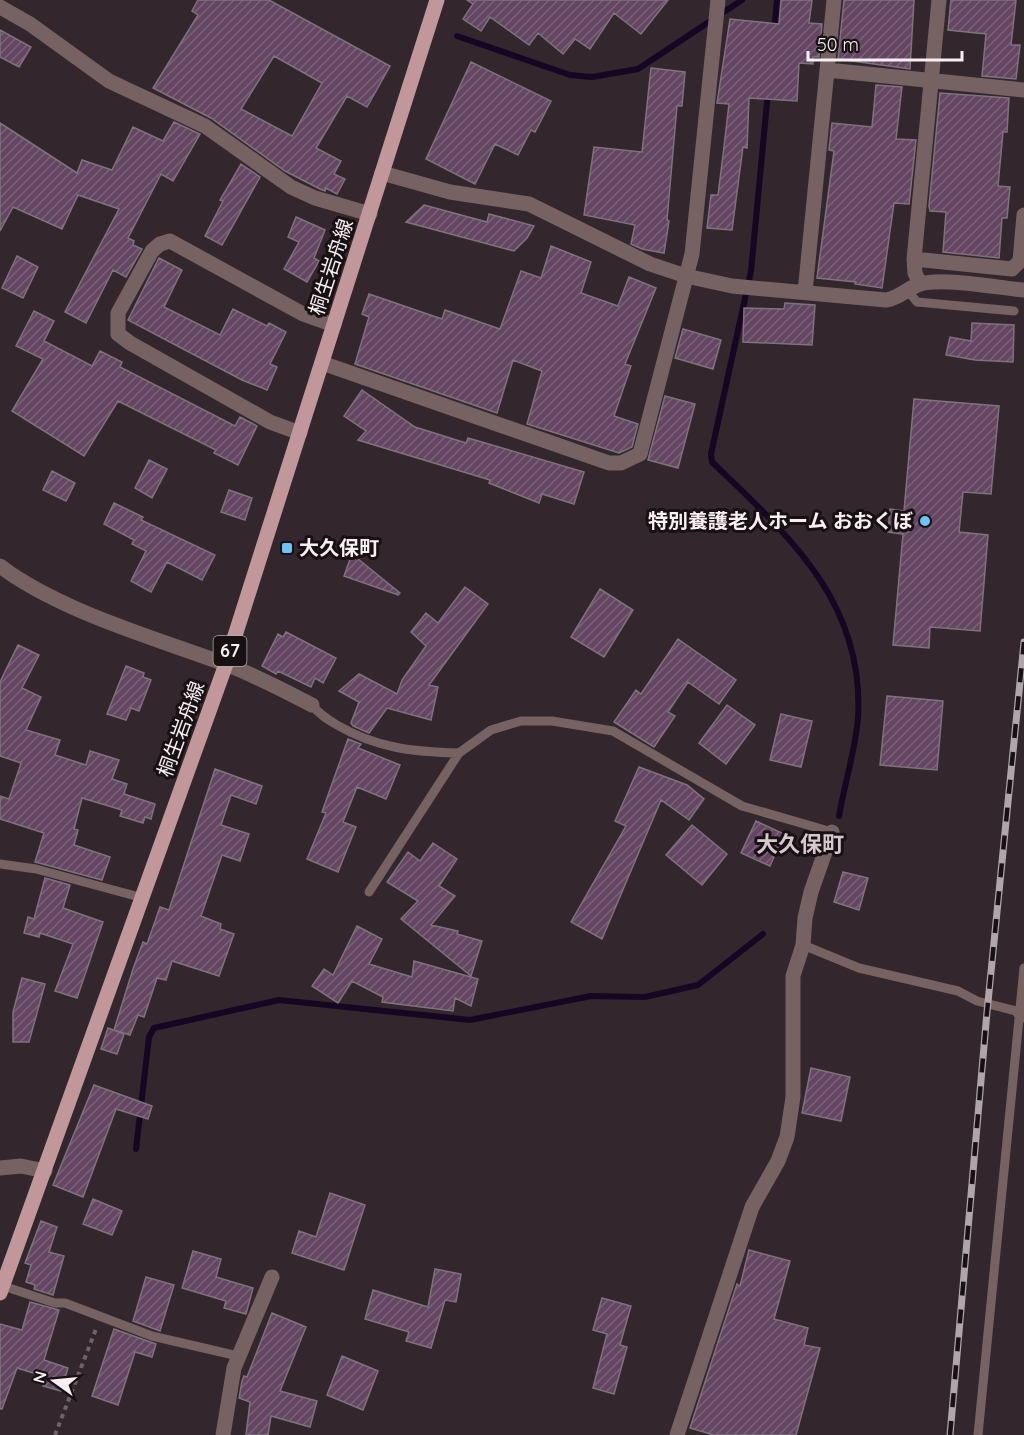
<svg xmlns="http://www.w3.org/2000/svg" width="1024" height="1435" viewBox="0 0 1024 1435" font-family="Quicksand,'Noto Sans JP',sans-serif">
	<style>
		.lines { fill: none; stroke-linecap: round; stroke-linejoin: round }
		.stream { stroke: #160623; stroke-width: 6 }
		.building { fill: url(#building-hatch); stroke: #7e737d; stroke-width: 1.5; fill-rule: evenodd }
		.path { stroke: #6f6369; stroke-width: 4; stroke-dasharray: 4.5 4.5; stroke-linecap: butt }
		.service { stroke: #766163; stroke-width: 9 }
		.minor { stroke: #766163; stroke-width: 15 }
		.primary { stroke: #c1979b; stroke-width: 15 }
		.rail-casing { stroke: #b0a6aa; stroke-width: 7 }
		.rail { stroke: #171113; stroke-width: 4.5; stroke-dasharray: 14; stroke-linecap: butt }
		.poi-dot { fill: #72c1f5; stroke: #171113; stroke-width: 2 }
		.labels { text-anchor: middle; stroke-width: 6; stroke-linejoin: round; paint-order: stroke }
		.shield { fill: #171113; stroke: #b4acb0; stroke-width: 1.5 }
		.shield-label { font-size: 18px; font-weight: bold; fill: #f8eff3 }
		.street-label { font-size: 20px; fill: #f8eff3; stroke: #171113 }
		.poi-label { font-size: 20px; font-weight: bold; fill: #f8eff3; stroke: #171113; text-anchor: end }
		.quarter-label { font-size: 22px; font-weight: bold; fill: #d8c7ce; stroke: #171113 }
	</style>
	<defs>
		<pattern id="building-hatch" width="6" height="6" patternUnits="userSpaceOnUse" patternTransform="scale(1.5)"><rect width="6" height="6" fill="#644662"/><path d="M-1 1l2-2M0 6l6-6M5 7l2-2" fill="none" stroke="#7b6179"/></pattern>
	</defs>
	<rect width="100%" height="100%" fill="#33262c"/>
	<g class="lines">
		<path class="stream" d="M 774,31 L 777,0
			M 457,36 L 570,75 L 592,77 L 638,69 L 742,0
			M 768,92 L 751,271 L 711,454 L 712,462 C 788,535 865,602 858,718 C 856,747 844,786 839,816
			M 136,1149 L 149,1037 L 154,1028 L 279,1000 L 470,1020 L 591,996 L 645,997 L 698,985 L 763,934"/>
	</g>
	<path class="building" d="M 198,0 L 269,0 L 390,66 L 367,107 L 347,96 L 316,148 L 341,161 L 334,174 L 345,179 L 337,194 L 326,188 L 325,191 L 320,189 L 285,171 L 211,118 L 153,88 L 198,15 L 192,11 ZM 274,56 L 322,83 L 292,136 L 241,109 Z
		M 467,0 L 668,0 L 641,34 L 614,13 L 590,49 L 575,39 L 563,54 L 538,33 L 529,45 L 490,17 L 481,31 L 463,19 L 473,4 Z
		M 781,0 L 812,0 L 809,23 L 822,24 L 819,57 L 813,57 L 813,64 L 799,63 L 797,101 L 749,98 L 747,148 L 743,147 L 732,230 L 707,228 L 711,195 L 718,195 L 723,155 L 729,104 L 717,103 L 730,19 L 779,24 Z
		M 844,0 L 914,0 L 910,69 L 838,59 Z
		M 951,0 L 1016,0 L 1011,45 L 1020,45 L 1016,79 L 982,76 L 986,34 L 948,30 Z
		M 0,30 L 31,47 L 19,67 L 0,57 Z
		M 471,62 L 551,101 L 535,132 L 531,130 L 518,155 L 495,144 L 475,184 L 426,159 Z
		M 651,68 L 685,72 L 682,106 L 677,106 L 667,220 L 669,221 L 664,253 L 642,249 L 631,244 L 635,225 L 584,215 L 594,147 L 642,152 Z
		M 876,85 L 902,87 L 896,139 L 916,140 L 909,204 L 894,203 L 882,288 L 855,284 L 856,282 L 817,278 L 834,151 L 829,150 L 832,123 L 872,127 Z
		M 940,93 L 1009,98 L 1007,132 L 1003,132 L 998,186 L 1010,187 L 1007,218 L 1002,218 L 999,258 L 943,252 L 946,212 L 930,211 L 929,206 Z
		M 174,122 L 200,134 L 173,181 L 161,174 L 128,238 L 134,241 L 133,245 L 142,249 L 126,277 L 113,270 L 86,323 L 65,312 L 119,209 L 78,195 L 62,229 L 13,207 L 0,231 L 0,123 L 77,173 L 82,160 L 112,170 L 133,127 L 163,141 Z
		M 241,164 L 260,177 L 222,245 L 205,236 L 223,201 L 220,200 Z
		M 424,205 L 487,222 L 489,214 L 534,226 L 527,238 L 514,251 L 406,222 Z
		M 296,217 L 325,230 L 314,258 L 319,261 L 307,282 L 284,269 L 299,242 L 288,237 Z
		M 551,246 L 591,262 L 581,293 L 618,306 L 629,277 L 656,288 L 625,364 L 631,366 L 614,416 L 638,424 L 632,447 L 619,453 L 527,424 L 542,371 L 513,360 L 497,413 L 355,364 L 369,317 L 362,314 L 369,294 L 442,319 L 445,310 L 500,329 L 521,271 L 541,278 Z
		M 17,256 L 38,267 L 23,298 L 2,288 Z
		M 159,258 L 182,270 L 164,307 L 220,335 L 233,309 L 267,326 L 269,323 L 286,332 L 270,364 L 277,367 L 267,390 L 242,380 L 128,320 Z
		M 785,303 L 815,305 L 812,345 L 743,342 L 744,308 L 784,309 Z
		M 34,311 L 54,321 L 44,341 L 92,366 L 100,351 L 122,362 L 120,367 L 235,426 L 240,417 L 257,426 L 238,465 L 214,453 L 216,450 L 118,401 L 84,456 L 12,411 L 43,359 L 16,346 Z
		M 972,323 L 1014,325 L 1013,362 L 975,360 L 946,355 L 950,337 L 971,341 Z
		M 683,329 L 721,340 L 713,369 L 675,358 Z
		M 362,390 L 415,427 L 466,443 L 468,438 L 584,472 L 574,504 L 542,494 L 539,503 L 489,483 L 490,480 L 358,440 L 366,431 L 344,416 Z
		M 665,396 L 695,404 L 678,468 L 648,460 Z
		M 914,399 L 999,406 L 991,494 L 963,492 L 959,532 L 988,535 L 980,631 L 930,627 L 929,648 L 893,645 L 903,534 L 888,532 L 890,509 L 904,511 Z
		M 149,460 L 167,469 L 152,498 L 135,488 Z
		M 52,471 L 75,483 L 66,501 L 43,490 Z
		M 229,490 L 252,498 L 245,520 L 221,512 Z
		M 114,503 L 143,517 L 141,520 L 215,555 L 202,580 L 167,562 L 151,592 L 131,581 L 146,551 L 132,544 L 134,540 L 104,524 Z
		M 352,554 L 400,593 L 398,595 L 344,576 Z
		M 465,587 L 488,604 L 429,685 L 438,687 L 431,720 L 387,708 L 369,733 L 353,726 L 351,723 L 359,702 L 339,691 L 359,674 L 397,694 L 402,680 L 426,646 L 411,632 L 426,613 L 438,623 Z
		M 600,589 L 633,610 L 604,657 L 571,637 Z
		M 286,632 L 336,658 L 323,683 L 315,678 L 311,687 L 278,671 L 276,674 L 262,666 L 278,634 L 283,637 Z
		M 678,639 L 736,680 L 719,704 L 688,682 L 668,712 L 675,716 L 654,747 L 614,722 L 636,690 L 641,694 Z
		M 18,645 L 39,655 L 22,688 L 41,697 L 26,730 L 60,740 L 55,755 L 86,765 L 90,751 L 119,760 L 112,779 L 127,784 L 124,794 L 155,804 L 151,819 L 145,817 L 143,823 L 120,816 L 122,810 L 82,798 L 74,829 L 78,830 L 74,845 L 110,857 L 102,880 L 35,862 L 44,833 L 0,819 L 0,796 L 9,799 L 21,763 L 0,756 L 0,682 Z
		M 126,666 L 144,673 L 143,677 L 151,680 L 139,711 L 131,708 L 126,720 L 107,714 Z
		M 887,696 L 943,701 L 937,770 L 880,765 Z
		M 727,705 L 755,725 L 726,764 L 699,743 Z
		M 781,714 L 812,721 L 801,767 L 770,760 Z
		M 348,739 L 361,744 L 358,748 L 400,765 L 386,799 L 357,787 L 343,822 L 356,827 L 338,872 L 307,859 L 326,813 L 322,812 Z
		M 639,767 L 687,785 L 704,799 L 689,820 L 661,800 L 602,939 L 571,922 L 626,826 L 615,821 Z
		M 215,769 L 262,786 L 256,804 L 231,795 L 221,825 L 249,834 L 240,861 L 222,855 L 201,916 L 221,924 L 220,929 L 234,934 L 219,976 L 172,961 L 166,980 L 157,978 L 144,1017 L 138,1015 L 130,1035 L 114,1030 L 133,969 L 143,942 L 147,944 L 160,907 L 169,910 Z
		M 756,821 L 784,834 L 770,866 L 741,853 Z
		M 692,825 L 727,854 L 702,885 L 666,855 Z
		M 433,843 L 457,859 L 439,886 L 455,896 L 431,925 L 458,931 L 457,934 L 482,941 L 471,976 L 401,919 L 418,901 L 387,882 L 408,852 L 420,861 Z
		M 843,872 L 868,878 L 859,910 L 834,902 Z
		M 45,878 L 70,885 L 63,908 L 103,922 L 77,998 L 55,991 L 73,944 L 40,933 L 39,937 L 24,933 L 28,917 L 34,919 Z
		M 357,926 L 382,939 L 369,964 L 412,977 L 414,961 L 478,979 L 471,1006 L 455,998 L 453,1011 L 382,1002 L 383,997 L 352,981 L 338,1003 L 312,986 L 324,969 L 333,975 Z
		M 22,978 L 45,984 L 29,1042 L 13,1042 L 13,1012 Z
		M 108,1028 L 124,1034 L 117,1054 L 101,1049 Z
		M 811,1068 L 850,1077 L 841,1121 L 802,1113 Z
		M 94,1085 L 152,1106 L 148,1119 L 116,1109 L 83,1197 L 53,1185 Z
		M 330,1193 L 365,1205 L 344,1270 L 292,1253 L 299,1231 L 316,1237 Z
		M 93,1199 L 122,1211 L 112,1235 L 83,1224 Z
		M 41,1221 L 57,1227 L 49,1252 L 64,1256 L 53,1295 L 34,1289 L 35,1285 L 26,1282 L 31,1265 L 25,1263 Z
		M 749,1250 L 790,1261 L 774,1319 L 808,1328 L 804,1345 L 820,1348 L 796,1435 L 714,1435 L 690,1428 L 737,1284 L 740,1286 Z
		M 193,1251 L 221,1259 L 216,1277 L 253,1288 L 246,1314 L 224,1308 L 226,1301 L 182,1288 Z
		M 435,1269 L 461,1274 L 456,1302 L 445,1300 L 431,1348 L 406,1341 L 409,1332 L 365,1319 L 373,1290 L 428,1307 Z
		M 146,1277 L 174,1285 L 160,1331 L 133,1321 Z
		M 602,1298 L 631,1306 L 620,1345 L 627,1347 L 614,1394 L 593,1388 L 607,1334 L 593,1330 Z
		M 30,1302 L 59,1310 L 44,1360 L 68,1368 L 61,1391 L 43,1386 L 46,1377 L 17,1368 L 2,1409 L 0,1409 L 0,1324 L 22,1330 Z
		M 272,1313 L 306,1327 L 280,1391 L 317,1401 L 310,1427 L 271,1416 L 268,1435 L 246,1435 L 250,1402 L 239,1398 L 242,1381 L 244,1376 L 247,1377 Z
		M 114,1329 L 156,1344 L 152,1357 L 135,1352 L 118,1405 L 92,1396 Z
		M 342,1356 L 378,1371 L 363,1410 L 327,1395 Z"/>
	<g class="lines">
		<path class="path" d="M 55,1435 L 96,1329"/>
		<path class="service" d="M 908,291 L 917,302 L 1014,311
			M 312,705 C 319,714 327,719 337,725 C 376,748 414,752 459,753
			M 0,864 L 36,869 L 143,898
			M 369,892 L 459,753 L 491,730 L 521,721 L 552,721 L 613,731 L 742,806 L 832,832
			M 803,945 L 859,968 L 958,991 L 977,1001 L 1020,1012
			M 3,1286 L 55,1303 L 65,1303 L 152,1336 L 238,1356
			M 978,1435 L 1024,968"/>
		<path class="minor" d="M 0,7 L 30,24 L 109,81 L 205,126 L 291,187 L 315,198 L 370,214
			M 827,70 L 1024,90
			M 382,173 L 450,192 L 529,204 L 650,264 L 686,276 L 732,286 L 886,300 C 900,298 907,288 920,284 C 943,277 998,288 1024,290
			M 914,259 L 1012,269 L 1020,261 L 1024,215
			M 920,284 L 915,273 L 914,259 L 939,0
			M 805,292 L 834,0
			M 322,363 L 609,463 L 621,463 L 640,454 L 692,254 L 718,0
			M 300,433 L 270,422 L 130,343 L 118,334 L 118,313 L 152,251 L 160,244 L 170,241 L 303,314 L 334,325
			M 0,566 C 59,611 155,638 225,664 C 255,675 283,690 312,705
			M 1020,1012 L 1024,1015
			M 0,1168 L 21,1166 L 45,1171
			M 223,1435 L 234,1368 L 272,1277
			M 677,1435 L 752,1207 L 778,1161 L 787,1137 L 793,1097 L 793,976 L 803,945 L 805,918 L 811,892 L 832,832"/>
		<path class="primary" d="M 0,1293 L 226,664 L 437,0"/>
		<g class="rail-casing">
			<path id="rail" d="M 950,1435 L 987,1012 L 1024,642"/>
		</g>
		<use href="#rail" class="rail"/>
	</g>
	<g class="poi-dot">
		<circle cx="925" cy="521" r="6"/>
		<rect x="281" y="542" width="12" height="12" rx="3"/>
	</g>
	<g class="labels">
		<rect class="shield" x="213.5" y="636" width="33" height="30" rx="4.5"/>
		<g class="shield-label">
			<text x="230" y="657">67</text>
		</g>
		<g class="street-label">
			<text transform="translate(331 267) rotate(-72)" y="7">桐生岩舟線</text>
			<text transform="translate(181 729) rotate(-70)" y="7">桐生岩舟線</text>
		</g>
		<g class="poi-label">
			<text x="913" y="528">特別養護老人ホーム おおくぼ</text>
			<text x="299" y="555" text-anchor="start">大久保町</text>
		</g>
		<g class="quarter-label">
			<text x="800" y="852">大久保町</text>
		</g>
	</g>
	<g transform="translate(54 1381) rotate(285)" stroke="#171113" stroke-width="4.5" paint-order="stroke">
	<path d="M0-4.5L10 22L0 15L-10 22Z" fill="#f8eff3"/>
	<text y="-9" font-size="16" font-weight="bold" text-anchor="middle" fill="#f8eff3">N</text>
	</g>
	<path d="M808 51v9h154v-9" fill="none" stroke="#f8eff3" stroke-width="3"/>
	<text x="817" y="51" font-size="18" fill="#f8eff3" stroke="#171113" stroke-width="4.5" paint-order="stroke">50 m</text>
</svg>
